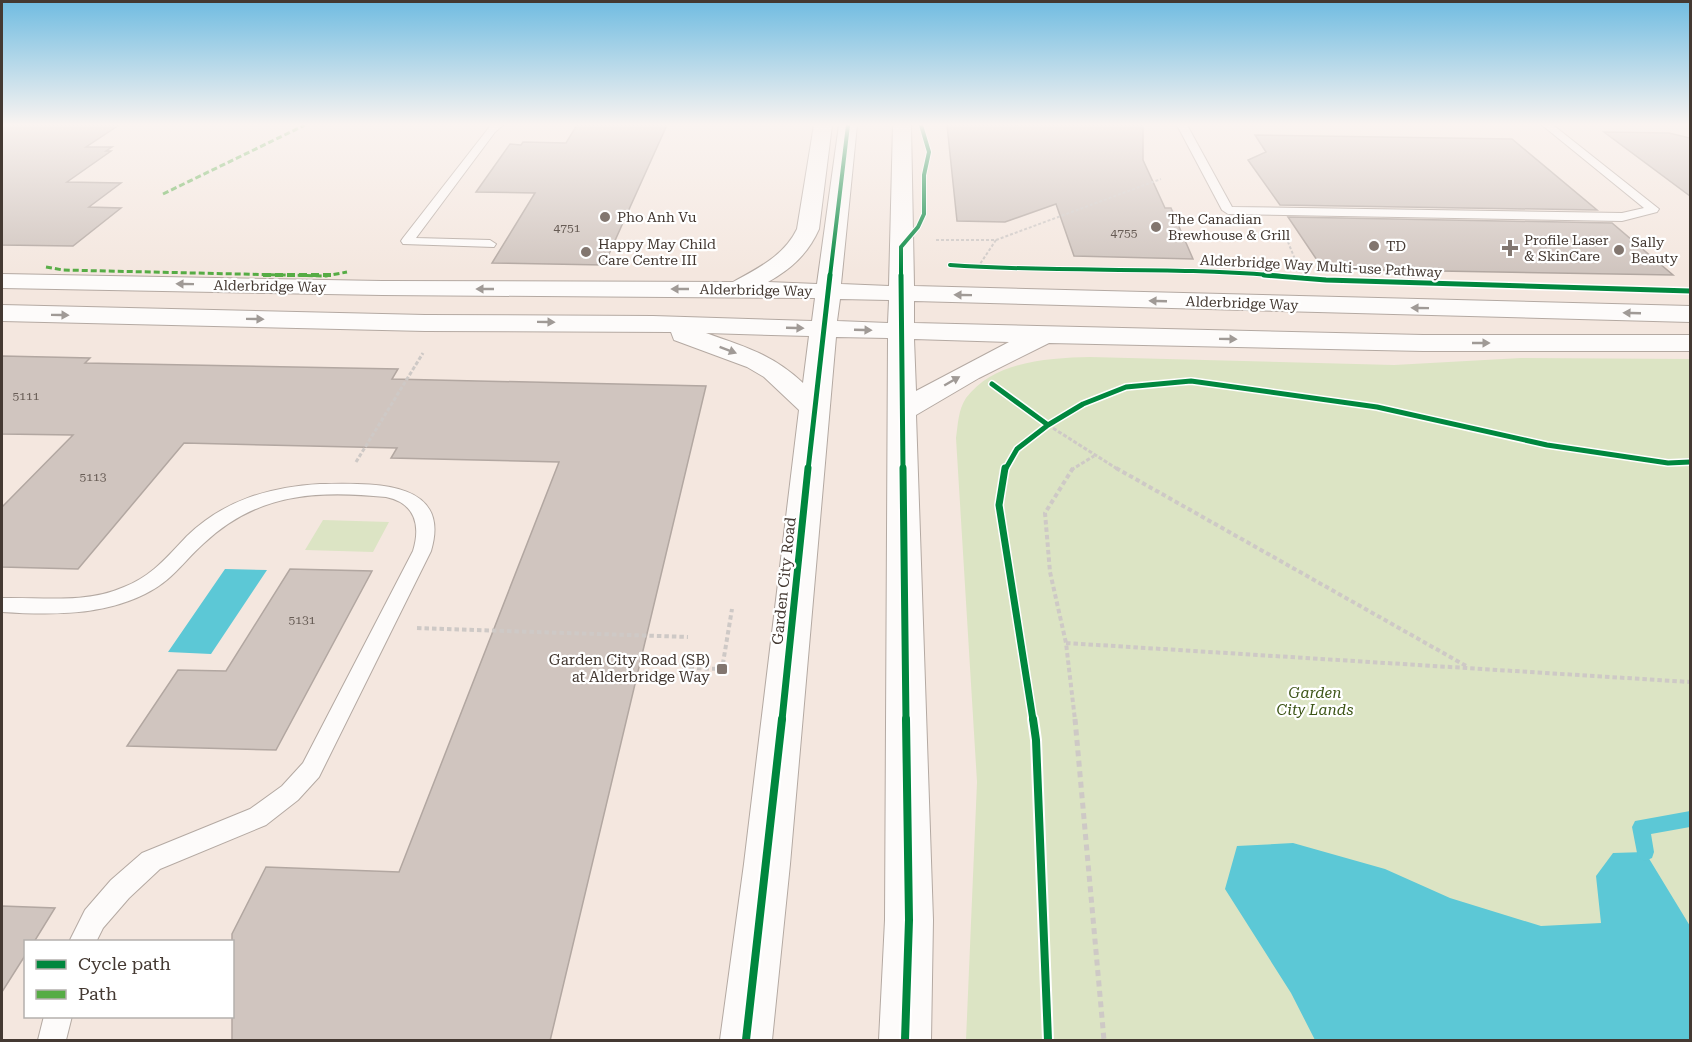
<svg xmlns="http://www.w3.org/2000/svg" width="1692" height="1042" viewBox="0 0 1692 1042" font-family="'Roboto Serif',serif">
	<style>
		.green { fill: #dce4c4 }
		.water { fill: #5cc8d6 }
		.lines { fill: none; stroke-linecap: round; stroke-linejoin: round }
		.stream { fill: #5cc8d6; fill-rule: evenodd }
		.building { fill: #d0c5bf; stroke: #b2a7a1; stroke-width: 1.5 }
		.service-casing { stroke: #b4a9a2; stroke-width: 2 }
		.secondary-casing { stroke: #b4a9a2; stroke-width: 2 }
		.path-far3 { stroke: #cec9c6; stroke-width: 2; stroke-dasharray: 3 2; stroke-linecap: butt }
		.path-far2 { stroke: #cec9c6; stroke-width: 3; stroke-dasharray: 4 2; stroke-linecap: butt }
		.path-far1 { stroke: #cec9c6; stroke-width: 4; stroke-dasharray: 4.5 3; stroke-linecap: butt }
		.path { stroke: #cec9c6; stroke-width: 5; stroke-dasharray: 6 4.5; stroke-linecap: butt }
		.service { fill: #fdfbfa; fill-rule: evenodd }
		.secondary { fill: #fdfbfa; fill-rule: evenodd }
		.quiet-far1 { stroke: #56ac45; stroke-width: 3; stroke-dasharray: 6 3; stroke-linecap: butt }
		.quiet { stroke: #56ac45; stroke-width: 4; stroke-dasharray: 8 4; stroke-linecap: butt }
		.cycleway-far3-casing { stroke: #fff; stroke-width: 6 }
		.cycleway-far2-casing { stroke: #fff; stroke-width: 8 }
		.cycleway-far1-casing { stroke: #fff; stroke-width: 10 }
		.cycleway-casing { stroke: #fff; stroke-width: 12 }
		.cycleway-far3 { stroke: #00873e; stroke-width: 4 }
		.cycleway-far2 { stroke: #00873e; stroke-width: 5 }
		.cycleway-far1 { stroke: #00873e; stroke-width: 7 }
		.cycleway { stroke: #00873e; stroke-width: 8 }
		.oneway { fill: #a09a96 }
		.poi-dot { fill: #82766f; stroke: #fff; stroke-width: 2 }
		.labels { text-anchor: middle; stroke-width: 4.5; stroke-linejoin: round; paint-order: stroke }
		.number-label { font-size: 12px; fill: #675c55 }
		.far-poi-label { font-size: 14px; fill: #443932; stroke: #fff; text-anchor: start }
		.far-street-label { font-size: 14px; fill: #443932; stroke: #fff }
		.street-label { font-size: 15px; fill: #443932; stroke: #fff }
		.poi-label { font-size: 15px; fill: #443932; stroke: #fff; text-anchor: end }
		.park-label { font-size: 15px; font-style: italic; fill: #3c5416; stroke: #fff }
	</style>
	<rect width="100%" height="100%" fill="#f4e7df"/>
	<path class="green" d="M 1090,357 L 1394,365 L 1521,358 L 1690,359 L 1690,1040 L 966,1040 L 977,782 L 956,438 C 958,425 958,410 966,398 C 994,361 1048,358 1090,357 Z
		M 323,520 L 389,522 L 373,552 L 305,550 Z"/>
	<path class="water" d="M 225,569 L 267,570 L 211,654 L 168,652 Z
		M 1293,843 L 1385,869 L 1450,898 L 1541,926 L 1601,923 L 1596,876 L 1613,853 L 1645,852 L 1690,926 L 1690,1040 L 1315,1040 L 1291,993 L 1225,889 L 1237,846 Z"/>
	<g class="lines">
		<path class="stream" d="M 1690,811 L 1690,827 L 1651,834 L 1654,852 L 1652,858 L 1645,861 L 1638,858 L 1632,827 L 1635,821 Z"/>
	</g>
	<path class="building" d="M 2,125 L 119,125 L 86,147 L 112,147 L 106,151 L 111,151 L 67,182 L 121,183 L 89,207 L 121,208 L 73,246 L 2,245 Z
		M 577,125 L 667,125 L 604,265 L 492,263 L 535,193 L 476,192 L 510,144 L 521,145 L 523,142 L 566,143 Z
		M 947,125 L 1143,125 L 1143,160 L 1165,208 L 1171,208 L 1193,259 L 1074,256 L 1056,204 L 1005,222 L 957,221 Z
		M 1604,132 L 1669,133 L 1690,138 L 1690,196 Z
		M 1255,135 L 1512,139 L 1597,210 L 1280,205 L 1248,160 L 1266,152 Z
		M 1288,217 L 1612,223 L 1673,275 L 1323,269 Z
		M 2,356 L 90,358 L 85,363 L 398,369 L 392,379 L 706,386 L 550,1041 L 232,1041 L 232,934 L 266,867 L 399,872 L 559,462 L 391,458 L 397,448 L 184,443 L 78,569 L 2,567 L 2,507 L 73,435 L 2,434 Z
		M 290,569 L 372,571 L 276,750 L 127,746 L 178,670 L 226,671 Z
		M 2,906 L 55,908 L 34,942 L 26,942 L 26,954 L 2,992 Z"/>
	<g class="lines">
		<g class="service-casing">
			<path id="service" d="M 491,125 L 503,125 L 495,132 L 416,238 L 490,240 L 496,244 L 494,247 L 403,244 L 401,241 L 403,238 Z
				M 1177,125 L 1187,125 L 1232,207 L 1622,213 L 1644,208 L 1542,125 L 1553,125 L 1659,209 L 1657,212 L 1622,221 L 1228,214 L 1222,210 Z
				M 320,484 C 366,484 453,477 431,551 L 319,777 L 298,800 L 266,825 L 160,869 L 129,898 L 103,928 L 96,942 L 69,942 L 85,910 L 111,880 L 142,853 L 250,809 L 282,786 L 303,763 L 413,551 C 421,525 415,503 386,497 C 316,490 257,493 203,544 C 181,564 173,580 145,594 C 101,616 49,615 2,612 L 2,598 C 42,597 86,604 124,587 C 152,576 167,557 187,536 C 224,500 270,487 320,484 Z
				M 44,1016 L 72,1016 L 66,1040 L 38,1040 Z"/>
		</g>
		<g class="secondary-casing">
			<path id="secondary" d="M 814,125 L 832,125 L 819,229 C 808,254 791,269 768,282 L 817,284 L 839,125 L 857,125 L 841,284 L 889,286 L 893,125 L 911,125 L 914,286 L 1690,306 L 1690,322 L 914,301 L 914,323 L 1423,335 L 1690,335 L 1690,351 L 1423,351 L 1049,343 L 979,378 L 916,415 L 933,920 L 931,1040 L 879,1040 L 885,920 L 888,338 L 836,337 L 790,864 L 772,1040 L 720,1040 L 744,864 L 799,410 L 764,377 L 747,367 L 674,340 L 671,332 L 425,331 L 2,321 L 2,305 L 425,315 L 653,316 L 812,321 L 815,298 L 382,295 L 2,288 L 2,274 L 382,281 L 733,282 C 758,268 784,256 797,229 ZM 840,299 L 889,300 L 888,323 L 837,321 ZM 706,333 L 809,336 L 803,383 C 772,354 745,347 706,333 ZM 914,339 L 1009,342 L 916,391 Z"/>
		</g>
		<path class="path-far3" d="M 1286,237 L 1301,274
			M 936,240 L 996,240 L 980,264
			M 996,240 L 1161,179"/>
		<path class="path-far2" d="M 1048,425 L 1119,470
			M 356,462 L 423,353
			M 1071,470 L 1094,456"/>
		<path class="path-far1" d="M 1073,468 L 1045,513 L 1050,572 L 1066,643 L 1075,720
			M 1116,468 L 1468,667
			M 417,628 L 688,637
			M 1066,643 L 1690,682
			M 682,668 L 722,669 L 732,609"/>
		<path class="path" d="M 1075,719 L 1104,1040"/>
		<use href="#service" class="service"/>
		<use href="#secondary" class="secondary"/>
		<path class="quiet-far1" d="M 163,194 L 305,125
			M 46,267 L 63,270 L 326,276 L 347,272"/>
		<path class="quiet" d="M 263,275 L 334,275"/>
		<g class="cycleway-far3-casing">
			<path id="cycleway-far3" d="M 950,265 C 1060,273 1171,266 1281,276
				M 830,276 L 848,125
				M 901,276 L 901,247 L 918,227 L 924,214 L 924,175 L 929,152 L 921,125"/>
		</g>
		<g class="cycleway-far2-casing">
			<path id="cycleway-far2" d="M 901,275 L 903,470
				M 1264,275 L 1326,280 L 1690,291
				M 992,384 L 1048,425 L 1017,449 L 1005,470
				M 1048,425 L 1083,404 L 1126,387 L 1191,381 L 1377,407 L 1547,445 L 1668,463 L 1690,462
				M 808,470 L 830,275"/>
		</g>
		<g class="cycleway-far1-casing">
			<path id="cycleway-far1" d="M 903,468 L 906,720
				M 1005,468 L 999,505 L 1033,720
				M 782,720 L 808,468"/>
		</g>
		<g class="cycleway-casing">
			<path id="cycleway" d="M 1033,719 L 1036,740 L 1048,1040
				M 746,1040 L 782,719
				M 905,1040 L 909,920 L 906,719"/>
		</g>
		<use href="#cycleway-far3" class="cycleway-far3"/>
		<use href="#cycleway-far2" class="cycleway-far2"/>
		<use href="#cycleway-far1" class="cycleway-far1"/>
		<use href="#cycleway" class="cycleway"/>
	</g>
	<defs><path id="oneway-solid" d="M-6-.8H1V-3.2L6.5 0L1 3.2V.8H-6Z" transform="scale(1.5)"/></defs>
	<g class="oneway">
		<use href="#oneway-solid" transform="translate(185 284) rotate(-179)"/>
		<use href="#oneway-solid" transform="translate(485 289) rotate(-180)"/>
		<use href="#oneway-solid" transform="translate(680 289) rotate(-180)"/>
		<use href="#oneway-solid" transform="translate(963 295) rotate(-179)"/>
		<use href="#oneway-solid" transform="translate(1158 301) rotate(-178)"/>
		<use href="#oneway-solid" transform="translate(1420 308) rotate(-179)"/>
		<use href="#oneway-solid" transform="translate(1632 313) rotate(-178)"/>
		<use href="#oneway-solid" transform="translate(60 315) rotate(1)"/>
		<use href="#oneway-solid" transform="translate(255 319) rotate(1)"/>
		<use href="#oneway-solid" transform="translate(546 322) rotate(1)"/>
		<use href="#oneway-solid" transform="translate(795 328) rotate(2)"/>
		<use href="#oneway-solid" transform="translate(863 330) rotate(2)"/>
		<use href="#oneway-solid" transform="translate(1228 339) rotate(1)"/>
		<use href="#oneway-solid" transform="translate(1481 343)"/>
		<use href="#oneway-solid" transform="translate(728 350) rotate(21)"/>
		<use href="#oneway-solid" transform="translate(952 381) rotate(-30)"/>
	</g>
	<linearGradient id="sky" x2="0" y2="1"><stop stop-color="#70bce1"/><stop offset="0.46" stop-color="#faf4f1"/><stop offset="1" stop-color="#faf4f1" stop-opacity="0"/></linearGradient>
	<rect width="1692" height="271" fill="url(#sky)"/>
	<g class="poi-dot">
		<circle cx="605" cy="217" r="6"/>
		<circle cx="1156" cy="227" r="6"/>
		<circle cx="1374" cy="246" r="6"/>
		<path d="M1507 239h6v6h6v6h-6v6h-6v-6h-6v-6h6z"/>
		<circle cx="1619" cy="250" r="6"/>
		<circle cx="586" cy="252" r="6"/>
		<rect x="716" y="663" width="12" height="12" rx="3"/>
	</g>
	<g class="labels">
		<g class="number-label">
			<text x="567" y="232">4751</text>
			<text x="1124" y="237">4755</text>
			<text x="26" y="400">5111</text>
			<text x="93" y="481">5113</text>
			<text x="302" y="624">5131</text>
		</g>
		<g class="far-poi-label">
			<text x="617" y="222">Pho Anh Vu</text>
			<text x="1168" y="224">The Canadian<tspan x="1168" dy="16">Brewhouse &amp; Grill</tspan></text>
			<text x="1524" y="245">Profile Laser<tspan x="1524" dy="16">&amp; SkinCare</tspan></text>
			<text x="1631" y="247">Sally<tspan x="1631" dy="16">Beauty</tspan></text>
			<text x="598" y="249">Happy May Child<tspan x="598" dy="16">Care Centre III</tspan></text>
			<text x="1386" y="251">TD</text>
		</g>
		<g class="far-street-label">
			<text transform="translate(1321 266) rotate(3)" y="5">Alderbridge Way Multi-use Pathway</text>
			<text transform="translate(270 286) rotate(1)" y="5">Alderbridge Way</text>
			<text transform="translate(756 290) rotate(1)" y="5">Alderbridge Way</text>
			<text transform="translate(1242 303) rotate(2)" y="5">Alderbridge Way</text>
		</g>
		<g class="street-label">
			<text transform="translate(784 581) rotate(-84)" y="5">Garden City Road</text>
		</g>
		<g class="poi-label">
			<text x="710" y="665">Garden City Road (SB)<tspan x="710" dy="17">at Alderbridge Way</tspan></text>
		</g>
		<g class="park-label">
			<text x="1315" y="698">Garden<tspan x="1315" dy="17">City Lands</tspan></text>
		</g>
	</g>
	<rect width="1692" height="1042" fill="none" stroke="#443932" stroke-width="6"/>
	<rect x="24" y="940" width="210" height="78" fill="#ffffff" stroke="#b4b0ad" stroke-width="1.5"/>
	<rect x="36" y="960" width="30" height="9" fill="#00873e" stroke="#b4b0ad" stroke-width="1.5"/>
	<text x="78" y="970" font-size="18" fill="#443932">Cycle path</text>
	<rect x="36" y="990" width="30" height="9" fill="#56ac45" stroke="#b4b0ad" stroke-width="1.5"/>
	<text x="78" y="1000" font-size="18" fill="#443932">Path</text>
</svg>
